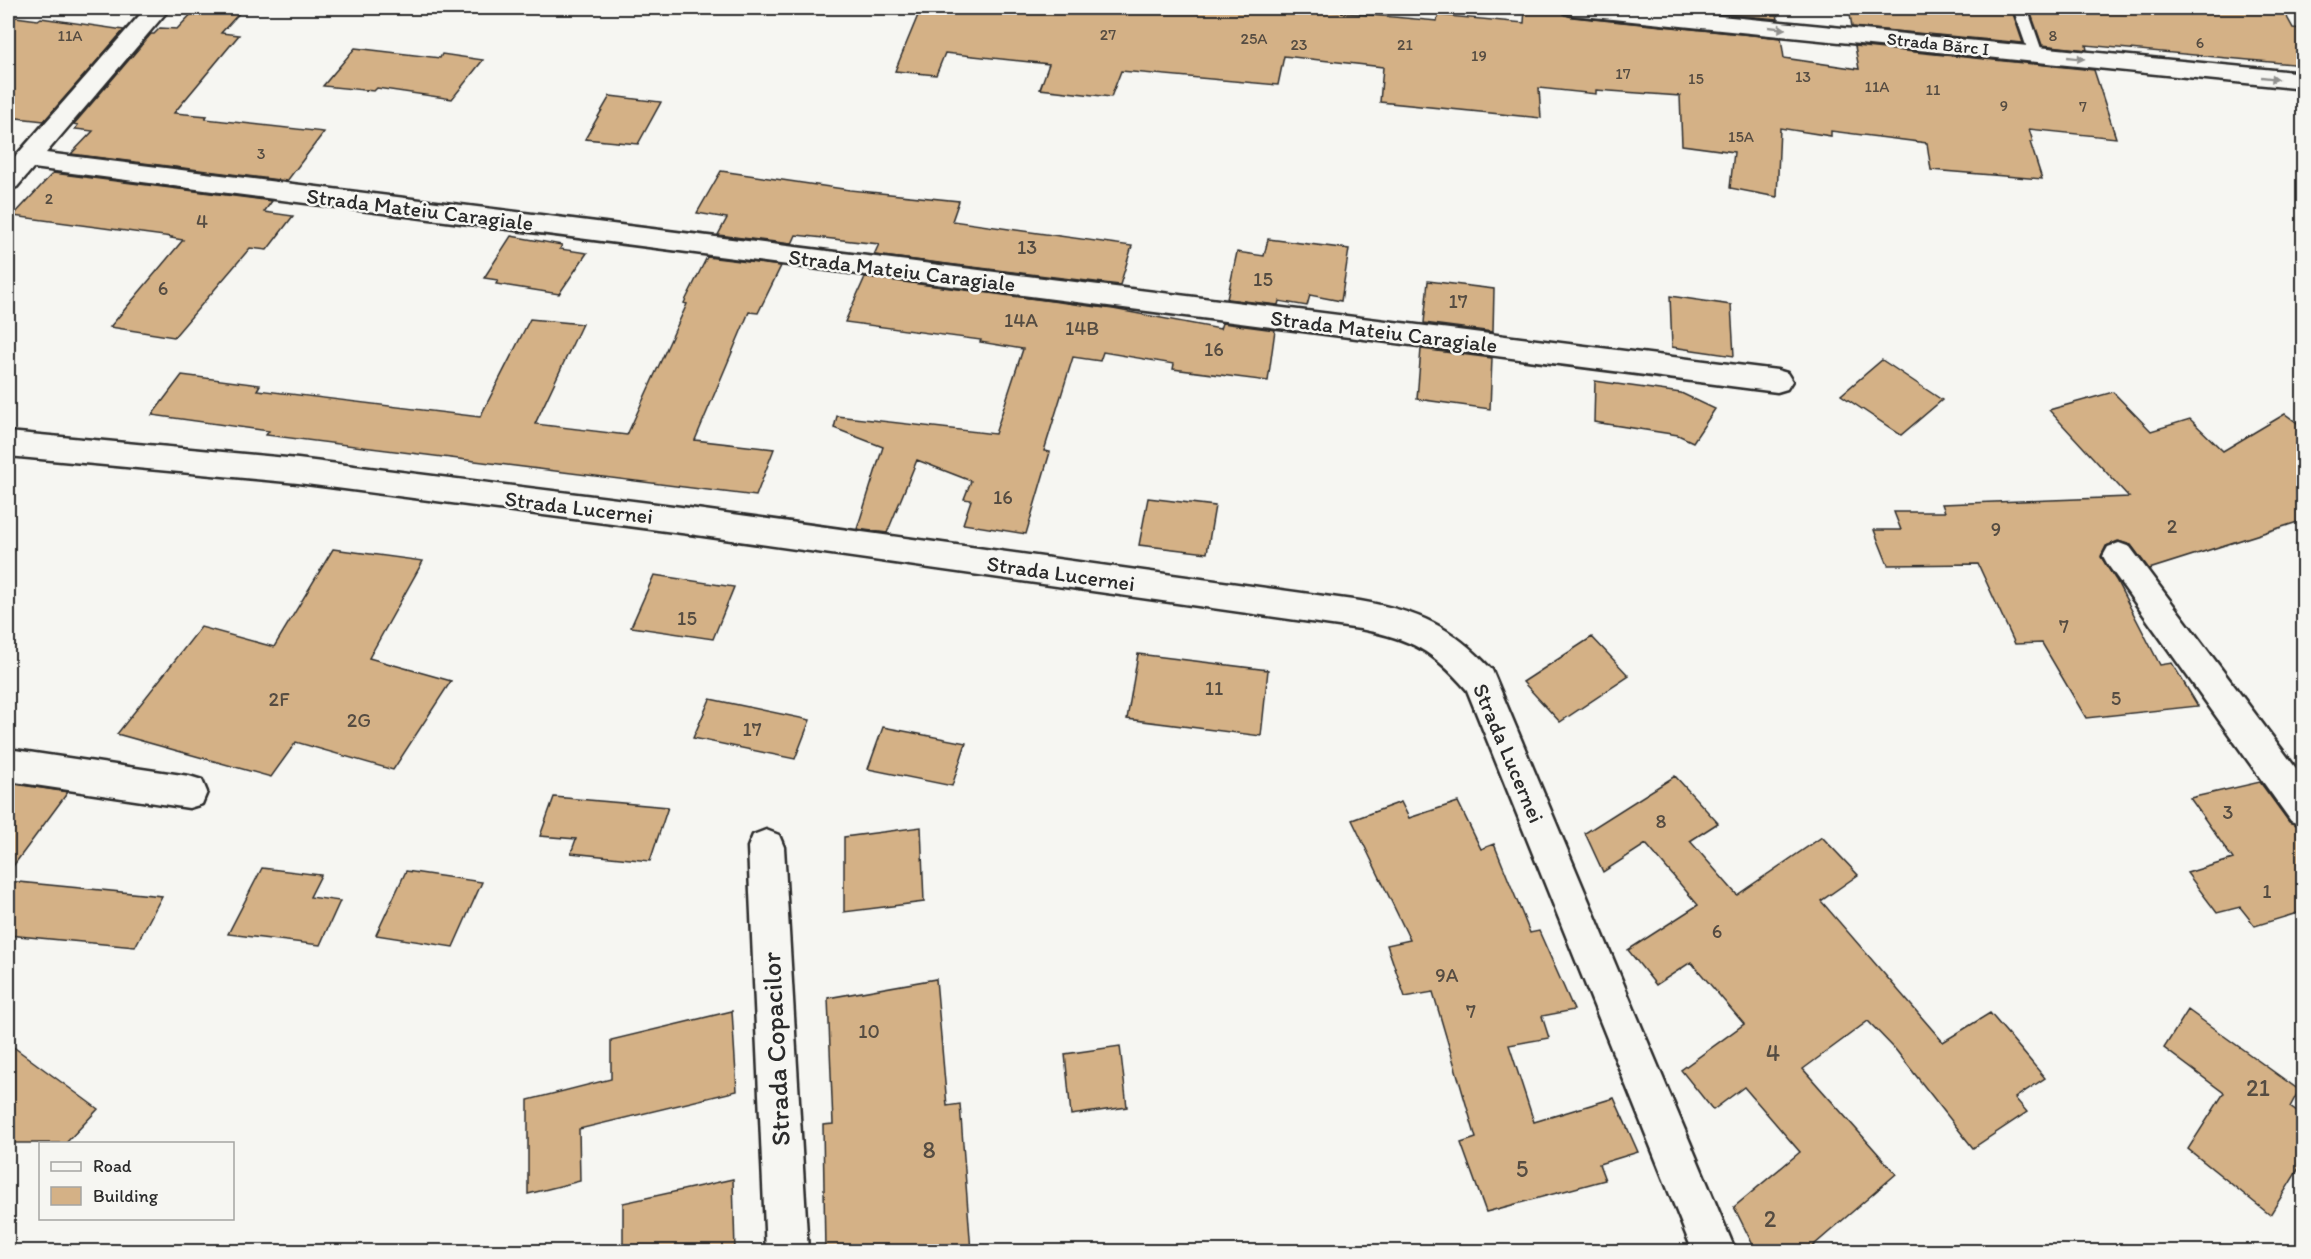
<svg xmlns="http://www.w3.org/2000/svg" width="2311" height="1259" viewBox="0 0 2311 1259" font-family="Itim,sans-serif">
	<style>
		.building { fill: #d4b186; stroke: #2b2b2b; stroke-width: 1.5 }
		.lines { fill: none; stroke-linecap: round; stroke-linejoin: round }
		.lane-casing { stroke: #2b2b2b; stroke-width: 4 }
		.street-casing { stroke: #2b2b2b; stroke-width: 5 }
		.secondary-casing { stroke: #2b2b2b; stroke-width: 5 }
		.lane { fill: #f6f6f2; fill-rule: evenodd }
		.street { fill: #f6f6f2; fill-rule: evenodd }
		.secondary { fill: #f6f6f2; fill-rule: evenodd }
		.oneway { fill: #90908e }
		.labels { text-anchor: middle; stroke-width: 5; stroke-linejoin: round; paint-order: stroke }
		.far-number-label { font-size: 16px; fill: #554c42 }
		.far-street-label { font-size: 18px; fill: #2b2b2b; stroke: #f6f6f2 }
		.number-label { font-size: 20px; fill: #554c42 }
		.street-label { font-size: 22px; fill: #2b2b2b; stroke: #f6f6f2 }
		.near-number-label { font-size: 24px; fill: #554c42 }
		.near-street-label { font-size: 27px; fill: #2b2b2b; stroke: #f6f6f2 }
	</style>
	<rect width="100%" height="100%" fill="#f6f6f2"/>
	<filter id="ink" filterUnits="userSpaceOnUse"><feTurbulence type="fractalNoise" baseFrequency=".0167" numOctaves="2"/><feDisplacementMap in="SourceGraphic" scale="12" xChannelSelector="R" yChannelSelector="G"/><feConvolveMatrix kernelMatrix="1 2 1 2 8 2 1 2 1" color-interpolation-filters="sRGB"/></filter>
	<g filter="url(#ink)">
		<path class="building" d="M 197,8 L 244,8 L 221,33 L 239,35 L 174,113 L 207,116 L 205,119 L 324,132 L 287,181 L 71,154 L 93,131 L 75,129 L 78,125 L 74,124 L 151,34 L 154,34 L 160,28 L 177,29 Z
			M 921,8 L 1294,8 L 1437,21 L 1438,15 L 1524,23 L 1525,8 L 1559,8 L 1563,14 L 1572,17 L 1781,38 L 1784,58 L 1859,69 L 1855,46 L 2094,70 L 2116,138 L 2029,129 L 2033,142 L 2030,142 L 2042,179 L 1931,170 L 1927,143 L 1831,131 L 1831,136 L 1780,128 L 1777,197 L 1730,188 L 1734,152 L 1682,145 L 1680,96 L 1596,90 L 1596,94 L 1539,88 L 1541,118 L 1380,102 L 1383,67 L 1284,56 L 1278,85 L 1121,71 L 1111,97 L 1040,89 L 1049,64 L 945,53 L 936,75 L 895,71 Z
			M 1656,8 L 1776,8 L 1778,19 Z
			M 1849,8 L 2011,8 L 2023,43 L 1852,27 Z
			M 2029,8 L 2282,8 L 2293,28 L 2304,29 L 2304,65 L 2086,45 L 2087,50 L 2042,45 Z
			M 8,16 L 38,20 L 41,18 L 124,30 L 44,121 L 8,117 Z
			M 355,48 L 440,58 L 442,54 L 483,60 L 452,99 L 377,88 L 374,91 L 323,86 Z
			M 610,96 L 661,102 L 638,144 L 585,139 Z
			M 721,171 L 850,190 L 959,201 L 952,221 L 1132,246 L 1120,285 L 874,255 L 879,244 L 796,235 L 792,244 L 718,235 L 727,218 L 697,213 Z
			M 53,173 L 272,201 L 264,212 L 293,216 L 267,250 L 250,248 L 174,337 L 110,327 L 183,240 L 171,238 L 172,237 L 13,216 Z
			M 511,236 L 562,245 L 560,249 L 587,253 L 559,294 L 496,284 L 498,280 L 484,278 Z
			M 1268,239 L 1349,249 L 1341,301 L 1310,295 L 1307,306 L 1279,301 L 1278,305 L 1227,299 L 1237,252 L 1264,256 Z
			M 707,257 L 781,266 L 758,313 L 749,312 L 695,440 L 774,449 L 756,496 L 266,435 L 269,431 L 152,415 L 182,375 L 260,385 L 257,390 L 480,417 L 530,319 L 582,324 L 535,424 L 627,435 L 687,304 L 684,303 Z
			M 865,277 L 1113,309 L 1220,329 L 1222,323 L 1275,330 L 1268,381 L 1173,369 L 1174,364 L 1103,352 L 1100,361 L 1073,357 L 1044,451 L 1050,452 L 1026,534 L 963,524 L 971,500 L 964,499 L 971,481 L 917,460 L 887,533 L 857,529 L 883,447 L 834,428 L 837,416 L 995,434 L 1023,349 L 980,342 L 981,340 L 845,322 Z
			M 1428,281 L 1494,289 L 1493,332 L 1424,323 Z
			M 1670,296 L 1731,305 L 1734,356 L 1672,347 Z
			M 1421,349 L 1492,358 L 1490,409 L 1417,399 Z
			M 1882,360 L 1942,400 L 1901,435 L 1841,395 Z
			M 1595,381 L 1681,393 L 1715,409 L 1693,442 L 1678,435 L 1594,422 Z
			M 2113,392 L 2151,431 L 2190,419 L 2223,451 L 2285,414 L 2304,428 L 2304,520 L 2149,569 L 2131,545 L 2118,541 L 2106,546 L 2101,557 L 2116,580 L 2160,665 L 2172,663 L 2198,706 L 2086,718 L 2042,643 L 2015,644 L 1978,564 L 1888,565 L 1874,530 L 1901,530 L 1894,512 L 1945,512 L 1942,504 L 2129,497 L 2049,410 Z
			M 1148,498 L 1215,506 L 1207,553 L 1139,545 Z
			M 333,549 L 423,561 L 369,658 L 451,681 L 393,770 L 296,742 L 271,777 L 117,734 L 201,627 L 274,647 Z
			M 654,575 L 734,587 L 713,639 L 631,627 Z
			M 1592,637 L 1629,676 L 1560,722 L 1523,682 Z
			M 1138,654 L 1268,670 L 1261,736 L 1127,719 Z
			M 710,699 L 810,720 L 795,759 L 693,738 Z
			M 883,727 L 966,743 L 952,786 L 868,769 Z
			M 1675,776 L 1718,823 L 1690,841 L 1737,895 L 1822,837 L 1858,875 L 1821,901 L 1943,1042 L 1990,1013 L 2045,1078 L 2015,1098 L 2027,1112 L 1973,1148 L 1895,1049 L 1868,1021 L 1803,1069 L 1896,1174 L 1807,1251 L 1756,1251 L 1734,1207 L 1800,1152 L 1744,1087 L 1713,1110 L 1681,1070 L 1744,1024 L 1691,962 L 1656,985 L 1628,950 L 1698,905 L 1646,844 L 1603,872 L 1585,833 Z
			M 2260,782 L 2289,822 L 2304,828 L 2304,911 L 2255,926 L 2240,907 L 2217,913 L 2187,873 L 2233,859 L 2190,798 Z
			M 8,783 L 68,792 L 8,873 Z
			M 554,797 L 668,807 L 650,861 L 571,853 L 576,839 L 540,836 Z
			M 1401,802 L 1409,818 L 1458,802 L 1481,849 L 1494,844 L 1530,933 L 1539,931 L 1574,1010 L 1542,1016 L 1549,1038 L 1509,1045 L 1534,1122 L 1614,1098 L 1638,1152 L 1599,1164 L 1605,1180 L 1486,1212 L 1461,1143 L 1476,1138 L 1433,992 L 1405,997 L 1387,945 L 1410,940 L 1352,820 Z
			M 921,827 L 924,902 L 844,912 L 844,837 Z
			M 262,868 L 321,875 L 310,897 L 340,901 L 320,945 L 228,934 Z
			M 406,871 L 482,882 L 453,947 L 376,935 Z
			M 8,881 L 162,896 L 135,947 L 8,935 Z
			M 936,979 L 947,1106 L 960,1104 L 971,1251 L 825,1251 L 823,1125 L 833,1124 L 828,998 Z
			M 2188,1010 L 2299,1090 L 2290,1107 L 2304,1117 L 2304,1160 L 2270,1215 L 2188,1149 L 2224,1093 L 2164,1048 Z
			M 732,1011 L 737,1091 L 579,1129 L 580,1181 L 528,1194 L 528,1100 L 611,1079 L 611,1040 Z
			M 8,1043 L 98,1109 L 66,1143 L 8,1143 Z
			M 1120,1046 L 1127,1107 L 1071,1115 L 1065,1054 Z
			M 733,1179 L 735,1251 L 623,1251 L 623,1203 Z"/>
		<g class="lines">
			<g class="lane-casing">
				<path id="lane" d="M 2013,8 L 2027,8 L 2043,54 L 2041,57 L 2031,57 L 2029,54 Z"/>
			</g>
			<g class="street-casing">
				<path id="street" d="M 146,8 L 170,8 L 46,153 L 1777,370 L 1787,373 L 1792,381 L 1787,389 L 1777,392 L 33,168 L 17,187 L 8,190 L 8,165 Z
					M 8,432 L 298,459 L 689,508 L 1360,601 C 1420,612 1450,625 1492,670 L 1736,1252 L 1693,1252 L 1467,690 C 1432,650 1412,639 1360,629 L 689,534 L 298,483 L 8,456 Z
					M 2119,543 L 2130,547 L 2304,779 L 2304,826 L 2291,821 L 2108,565 L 2103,556 L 2108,547 Z
					M 8,749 L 189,776 L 202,780 L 207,792 L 202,804 L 189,808 L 8,781 Z
					M 766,830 L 779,835 L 784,847 L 808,1252 L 766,1252 L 748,847 L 753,835 Z"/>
			</g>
			<g class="secondary-casing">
				<path id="secondary" d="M 1561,8 L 1638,8 L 2304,73 L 2304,89 L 1573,15 L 1565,13 Z"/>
			</g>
			<use href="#lane" class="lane"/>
			<use href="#street" class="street"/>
			<use href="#secondary" class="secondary"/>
		</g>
		<defs><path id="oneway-solid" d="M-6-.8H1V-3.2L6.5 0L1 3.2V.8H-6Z" transform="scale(1.5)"/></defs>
		<g class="oneway">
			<use href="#oneway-solid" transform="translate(1777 28) rotate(6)"/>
			<use href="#oneway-solid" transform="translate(2076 58) rotate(6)"/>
			<use href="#oneway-solid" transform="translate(2270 78) rotate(6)"/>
		</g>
	</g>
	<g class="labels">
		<g class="far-number-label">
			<text x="1108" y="40">27</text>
			<text x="70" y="41">11A</text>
			<text x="2053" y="41">8</text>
			<text x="1254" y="44">25A</text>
			<text x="2200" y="48">6</text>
			<text x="1299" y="50">23</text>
			<text x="1405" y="50">21</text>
			<text x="1479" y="61">19</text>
			<text x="1623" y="79">17</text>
			<text x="1803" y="82">13</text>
			<text x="1696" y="84">15</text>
			<text x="1877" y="92">11A</text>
			<text x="1933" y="95">11</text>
			<text x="2004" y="111">9</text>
			<text x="2083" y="112">7</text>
			<text x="1741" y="142">15A</text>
			<text x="261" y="159">3</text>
			<text x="49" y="204">2</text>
		</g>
		<g class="far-street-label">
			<text transform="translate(1938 44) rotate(6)" y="6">Strada Bărc I</text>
		</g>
		<g class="number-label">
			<text x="202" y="228">4</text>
			<text x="1027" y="254">13</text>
			<text x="1263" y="286">15</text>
			<text x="163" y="295">6</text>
			<text x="1458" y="308">17</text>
			<text x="1021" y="327">14A</text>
			<text x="1082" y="335">14B</text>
			<text x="1214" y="356">16</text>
			<text x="1003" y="504">16</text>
			<text x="2172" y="533">2</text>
			<text x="1996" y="536">9</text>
			<text x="687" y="625">15</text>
			<text x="2064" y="633">7</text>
			<text x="1214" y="695">11</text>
			<text x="2116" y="705">5</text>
			<text x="279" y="706">2F</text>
			<text x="359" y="727">2G</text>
			<text x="752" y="736">17</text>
			<text x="2228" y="819">3</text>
			<text x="1661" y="828">8</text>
			<text x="2267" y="898">1</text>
			<text x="1717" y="938">6</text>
			<text x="1447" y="982">9A</text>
			<text x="1471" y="1018">7</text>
			<text x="869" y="1038">10</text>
		</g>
		<g class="street-label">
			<text transform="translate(420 209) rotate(7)" y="8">Strada Mateiu Caragiale</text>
			<text transform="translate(902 270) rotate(7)" y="8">Strada Mateiu Caragiale</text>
			<text transform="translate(1384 331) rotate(7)" y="8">Strada Mateiu Caragiale</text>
			<text transform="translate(579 507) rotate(7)" y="8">Strada Lucernei</text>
			<text transform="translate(1061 573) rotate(8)" y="8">Strada Lucernei</text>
			<text transform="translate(1509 753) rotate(67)" y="8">Strada Lucernei</text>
		</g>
		<g class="near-number-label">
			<text x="1773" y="1061">4</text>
			<text x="2258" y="1096">21</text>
			<text x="929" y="1158">8</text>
			<text x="1522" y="1177">5</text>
			<text x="1770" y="1227">2</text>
		</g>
		<g class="near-street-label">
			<text transform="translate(776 1049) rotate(-93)" y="9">Strada Copacilor</text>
		</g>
	</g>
	<rect width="2311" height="1259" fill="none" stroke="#f6f6f2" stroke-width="30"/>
	<rect x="15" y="15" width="2281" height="1229" fill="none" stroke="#2b2b2b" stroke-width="2" filter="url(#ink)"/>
	<rect x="39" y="1142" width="195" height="78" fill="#f6f6f2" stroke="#a5a5a2" stroke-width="1.5"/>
	<rect x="51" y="1162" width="30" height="9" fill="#f6f6f2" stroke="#a5a5a2" stroke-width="1.5"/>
	<text x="93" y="1172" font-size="18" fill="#2b2b2b">Road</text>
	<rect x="51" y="1187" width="30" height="18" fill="#d4b186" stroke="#a5a5a2" stroke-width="1.5"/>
	<text x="93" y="1202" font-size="18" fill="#2b2b2b">Building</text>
</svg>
